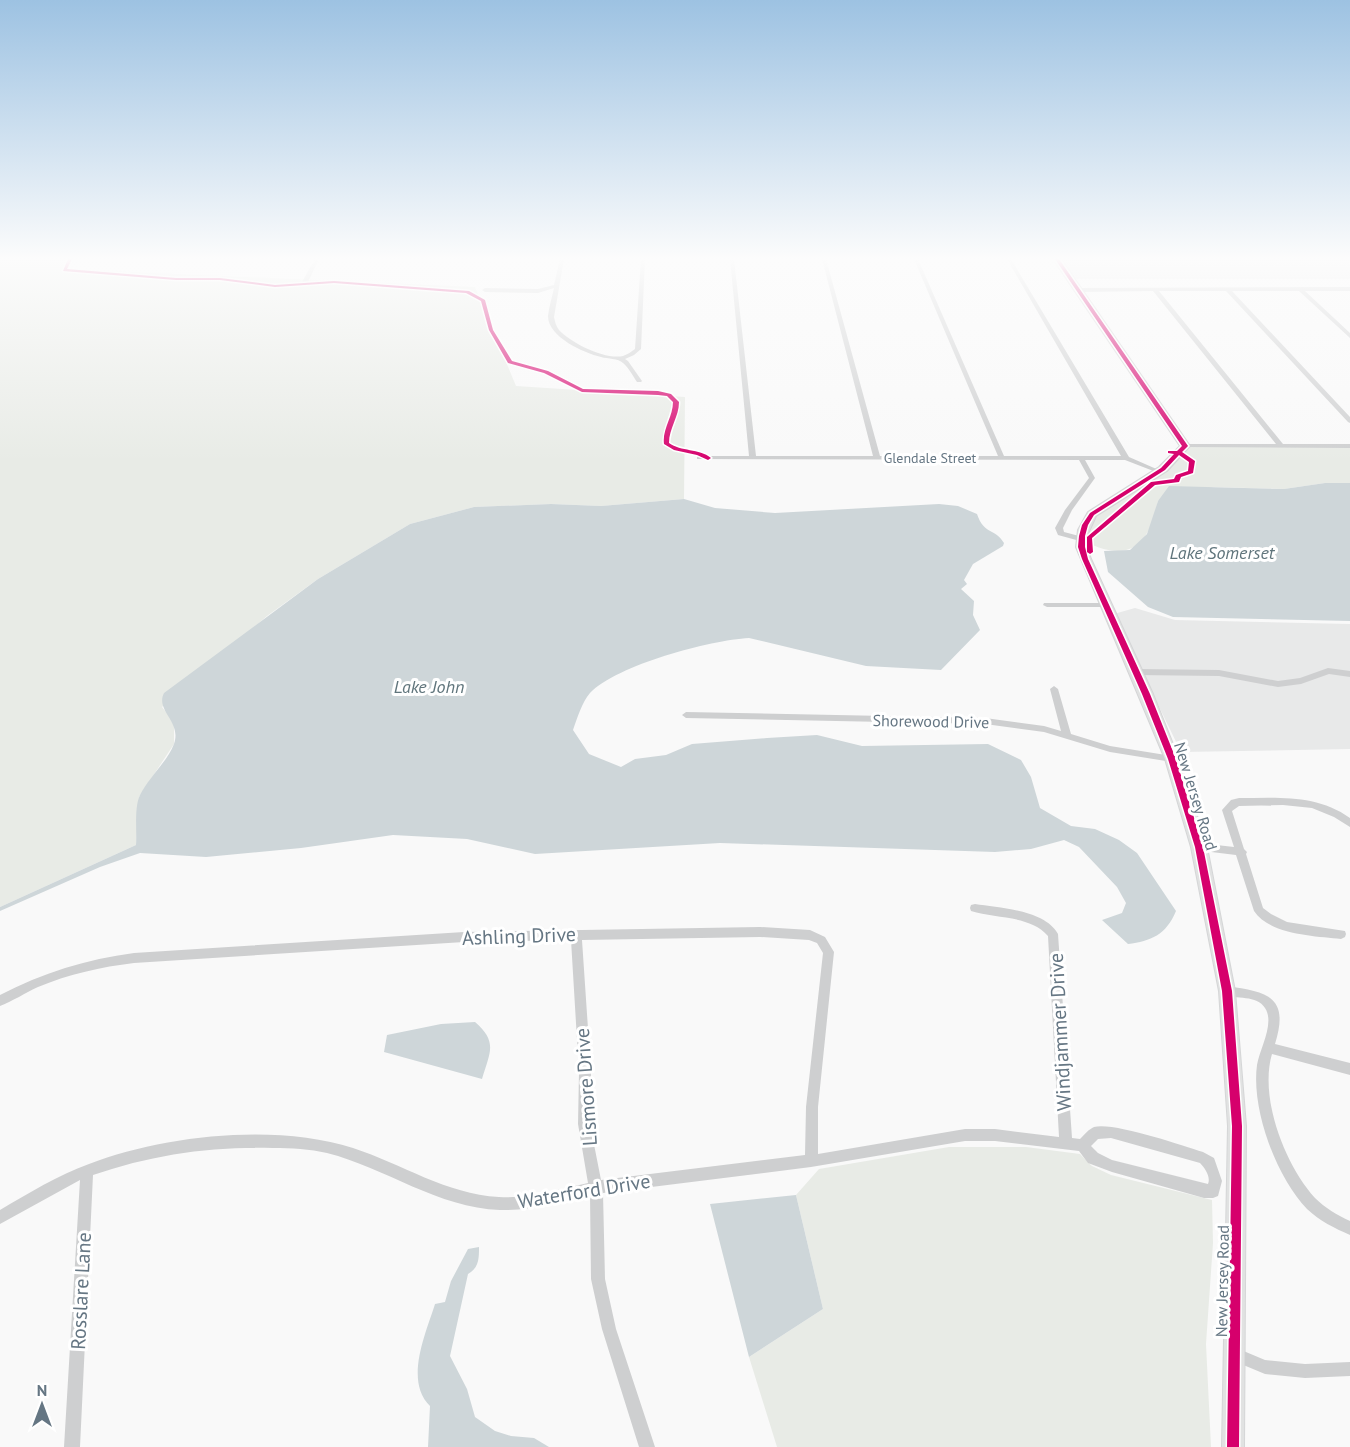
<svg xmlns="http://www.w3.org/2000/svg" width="1350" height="1447" viewBox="0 0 1350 1447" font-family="'PT Sans',sans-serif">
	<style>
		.built { fill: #e8e9e9 }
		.green { fill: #e8ebe6 }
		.water { fill: #ced6d9 }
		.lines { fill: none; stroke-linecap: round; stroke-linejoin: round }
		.secondary-casing { stroke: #d5d6d7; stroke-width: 2 }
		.street { fill: #cecfd0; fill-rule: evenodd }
		.secondary { fill: #e1e2e2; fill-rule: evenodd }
		.cycleway-casing { stroke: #fff; stroke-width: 3 }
		.cycleway { fill: #d6006c; fill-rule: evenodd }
		.labels { text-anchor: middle; stroke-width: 6; stroke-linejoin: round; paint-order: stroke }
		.far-street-label { font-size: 14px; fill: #657683; stroke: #fff }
		.street-label { font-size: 16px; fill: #657683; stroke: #fff }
		.water-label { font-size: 18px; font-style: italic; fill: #60757c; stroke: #fff }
		.near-street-label { font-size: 20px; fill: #657683; stroke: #fff }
	</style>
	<rect width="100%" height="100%" fill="#f9f9f9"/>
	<path class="built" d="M 1060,259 L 1350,259 L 1350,279 L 1074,279 Z
		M 1135,608 L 1175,620 L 1350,624 L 1350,749 L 1181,752 L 1114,614 Z"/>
	<path class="green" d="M 0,259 L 73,259 L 65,269 L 475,287 L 516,386 L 685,397 L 684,499 L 601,506 L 551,504 L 474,507 L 410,524 L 318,579 L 267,616 L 162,707 L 174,722 L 174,744 L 139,797 L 136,845 L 0,907 Z
		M 1185,446 L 1350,446 L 1350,483 L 1325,483 L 1284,489 L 1214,487 L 1158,501 C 1155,511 1153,524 1147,533 C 1131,561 1103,551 1080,539 L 1086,522 L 1158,471 Z
		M 949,1147 L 1026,1147 L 1080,1154 L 1092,1166 L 1111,1175 L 1212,1200 L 1213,1243 L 1206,1344 L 1211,1447 L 777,1447 L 749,1357 L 823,1309 L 796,1195 L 819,1169 Z"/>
	<path class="water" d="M 1325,483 L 1350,483 L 1350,621 L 1173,617 L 1148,607 L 1108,572 L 1104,551 L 1130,550 L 1147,534 L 1158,501 L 1169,486 L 1284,489 Z
		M 684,499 L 715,508 L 775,513 L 939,504 L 958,506 L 977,514 C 984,535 995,528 1004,543 L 1003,546 L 973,564 L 964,580 L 967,584 L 961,589 L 974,601 L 973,615 L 980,630 L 941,670 L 866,666 L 749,638 C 710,640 617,665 590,693 C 582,702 577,719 573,730 L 589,754 L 621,767 L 635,759 L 666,755 L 692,744 L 767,738 L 817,735 L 862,746 L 988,744 L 1021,760 L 1031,777 L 1040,808 L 1071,826 L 1095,829 L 1119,840 L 1137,853 L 1176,911 C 1166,935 1151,941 1128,944 L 1102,920 L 1122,913 L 1126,903 L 1117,887 L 1079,847 L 1064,840 L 1031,849 L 995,852 L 720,843 L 535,854 L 467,839 L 393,835 L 301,848 L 206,857 L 140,853 L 100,867 L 0,911 L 0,907 L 136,845 C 137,831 134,807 140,795 C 149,777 167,762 174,744 C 182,721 155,711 164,693 L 318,579 L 410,524 L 474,507 L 551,504 L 601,506 Z
		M 475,1022 C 498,1042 490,1052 482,1079 L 384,1052 L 387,1035 L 441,1024 Z
		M 796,1195 L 823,1309 L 749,1357 L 710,1204 Z
		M 479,1247 C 479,1258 479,1268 468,1274 L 450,1356 L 467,1389 L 475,1417 L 495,1431 L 511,1436 L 534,1438 L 549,1447 L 428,1447 L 430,1406 C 404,1381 426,1333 435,1304 L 445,1302 L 451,1281 L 468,1249 Z"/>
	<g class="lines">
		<g class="secondary-casing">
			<path id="secondary" d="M 1053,259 L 1061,259 L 1190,446 L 1167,471 L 1096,516 L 1087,536 L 1087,547 L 1091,559 L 1153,694 L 1179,759 L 1207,847 L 1235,991 L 1246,1126 L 1244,1447 L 1222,1447 L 1228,1126 L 1219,991 L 1191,847 L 1165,759 L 1076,547 L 1078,530 L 1088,512 L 1159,467 L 1180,446 Z"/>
		</g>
		<path class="street" d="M 315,259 L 319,259 L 308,282 L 303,283 L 302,282 Z
			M 560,259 L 564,259 L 554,317 C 555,322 556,326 559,330 C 571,343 605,360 623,356 C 628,354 631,352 635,349 L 641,259 L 645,259 L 641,349 L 634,355 L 625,359 L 628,361 L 642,381 L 641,382 L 637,382 C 633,376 629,368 623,363 C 618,358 608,359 601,357 C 584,353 548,337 548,316 C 549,307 552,297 554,288 L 538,293 L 485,292 L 482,290 L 485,288 L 538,289 L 554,285 Z
			M 730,259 L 734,259 L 756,456 L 873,456 L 822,259 L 826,259 L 880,456 L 998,456 L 914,259 L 918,259 L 1004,456 L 1121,456 L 1007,259 L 1011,259 L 1129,457 L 1161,471 L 1160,472 L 1156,472 L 1125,460 L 1085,460 L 1095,478 L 1072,510 L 1063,528 L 1064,532 L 1083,537 L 1083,541 L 1080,541 L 1058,535 L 1055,528 L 1065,510 L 1089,478 L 1079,460 L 697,459 L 697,457 L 699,456 L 749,456 Z
			M 1350,287 L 1350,291 L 1305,291 L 1350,333 L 1350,338 L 1299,291 L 1232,291 L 1350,417 L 1350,423 L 1348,422 L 1226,291 L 1159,291 L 1283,444 L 1350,444 L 1350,448 L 1183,447 L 1183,445 L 1185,444 L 1276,444 L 1153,291 L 1078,292 L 1075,290 L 1078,288 Z
			M 1044,603 L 1105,603 L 1109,605 L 1105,607 L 1047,607 L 1043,605 Z
			M 1328,668 L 1350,671 L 1350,677 L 1329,674 L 1301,684 L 1278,687 L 1219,676 L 1136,675 L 1132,672 L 1136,669 L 1219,670 L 1278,681 L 1300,678 Z
			M 1054,686 L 1058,689 L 1071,734 L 1110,746 L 1172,756 L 1175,757 L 1177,759 L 1175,761 L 1172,762 L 1110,752 L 1044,732 L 985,724 L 686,718 L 682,715 L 686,712 L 985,718 L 1044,726 L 1061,731 L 1050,689 Z
			M 1239,798 C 1277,798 1317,794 1350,818 L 1350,827 L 1334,817 L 1312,808 L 1283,805 L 1239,806 L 1232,811 L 1244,849 L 1247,852 L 1246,854 L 1263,908 L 1271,914 L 1287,922 L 1345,931 L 1346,934 L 1345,937 L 1341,939 C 1315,936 1270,935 1254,911 L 1236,855 L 1195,850 L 1194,847 L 1195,844 L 1199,843 L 1234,847 L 1222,810 L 1231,800 Z
			M 975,904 C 1000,908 1045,910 1058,934 L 1072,1138 L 1080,1139 C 1084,1135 1089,1129 1094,1127 C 1114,1122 1180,1145 1203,1152 L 1214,1158 L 1222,1181 L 1218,1196 L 1213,1198 L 1204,1198 L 1112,1172 L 1088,1163 L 1079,1151 L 995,1141 L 965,1141 L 811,1167 L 603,1193 L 605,1279 L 616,1329 L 655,1447 L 639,1447 L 602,1329 L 591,1279 L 590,1195 C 560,1202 531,1211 500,1210 C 438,1208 386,1168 327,1153 C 310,1149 291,1148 273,1148 C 212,1146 151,1155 93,1175 L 80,1447 L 64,1447 L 80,1180 L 0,1224 L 0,1210 C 29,1193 58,1175 89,1164 C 164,1135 276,1123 353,1148 C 402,1164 446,1194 499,1197 C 530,1199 559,1189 588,1183 L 578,1124 L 579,1073 L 571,940 L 464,942 L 134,963 C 101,967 69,974 38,987 C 25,993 13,1001 0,1006 L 0,995 C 42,973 87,959 134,953 L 464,932 L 760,927 L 810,930 L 825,937 L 834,952 L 818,1107 L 818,1154 L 965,1129 L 995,1129 L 1059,1137 L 1048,936 C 1030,915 996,919 971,911 L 970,908 L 971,905 ZM 760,937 L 809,940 L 817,943 L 823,953 L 806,1107 L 805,1155 L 601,1180 L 590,1124 L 591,1073 L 582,940 ZM 1111,1138 L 1200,1163 C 1205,1168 1211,1177 1208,1184 L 1112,1160 L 1098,1153 L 1091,1146 L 1098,1139 Z
			M 1227,986 C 1267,992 1290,996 1275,1044 L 1350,1063 L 1350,1075 L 1272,1054 C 1259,1098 1285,1165 1315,1198 C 1325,1208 1337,1215 1350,1221 L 1350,1235 C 1334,1228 1320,1221 1307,1209 C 1276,1177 1251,1109 1257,1065 C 1260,1048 1275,1023 1265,1008 C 1257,995 1236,999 1223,995 L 1221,991 L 1223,987 Z
			M 1234,1347 L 1265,1360 L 1305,1364 L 1350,1362 L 1350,1376 L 1305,1378 L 1265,1374 L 1229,1359 L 1227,1354 L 1229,1349 Z"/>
		<use href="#secondary" class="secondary"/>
		<g class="cycleway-casing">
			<path id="cycleway" d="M 68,259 L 72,259 L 67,269 L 176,278 L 220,278 L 275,285 L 334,281 L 469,291 L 485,300 L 493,330 L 512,361 L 548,371 L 583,389 L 658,391 L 671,394 L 679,402 C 679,417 669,428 669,443 C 681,452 699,448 711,458 L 708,460 L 697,455 L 674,450 L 664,444 C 662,429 673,417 673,402 L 667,396 L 658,395 L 582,392 L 544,373 L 508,363 L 489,330 L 481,301 L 466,293 L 334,283 L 275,287 L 220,280 L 176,280 L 63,271 Z
				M 1055,259 L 1059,259 L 1188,446 L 1182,452 L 1195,461 L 1193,473 L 1181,477 L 1179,482 L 1155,485 L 1092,538 L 1093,552 L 1090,554 L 1087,552 L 1087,537 L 1151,482 L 1174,479 L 1176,475 L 1188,471 L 1189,462 L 1179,455 L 1165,470 L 1094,515 L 1088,525 L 1085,536 L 1085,547 L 1088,559 L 1150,694 L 1176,759 L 1203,847 L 1232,991 L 1242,1126 L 1239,1447 L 1227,1447 L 1232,1126 L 1222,991 L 1195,847 L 1168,759 L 1142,694 L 1082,559 L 1078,547 L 1079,536 L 1082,525 L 1090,513 L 1161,468 L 1174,454 L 1168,453 L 1168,451 L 1177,451 L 1182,446 Z"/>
		</g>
		<use href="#cycleway" class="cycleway"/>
	</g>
	<linearGradient id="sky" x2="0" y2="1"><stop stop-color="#9dc2e2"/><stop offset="0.56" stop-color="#fcfcfc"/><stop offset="1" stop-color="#fcfcfc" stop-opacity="0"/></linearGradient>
	<rect width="1350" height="462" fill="url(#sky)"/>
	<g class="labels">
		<g class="far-street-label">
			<text x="930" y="463">Glendale Street</text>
		</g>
		<g class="street-label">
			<text transform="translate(931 721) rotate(1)" y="6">Shorewood Drive</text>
			<text transform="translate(1196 796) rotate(73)" y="6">New Jersey Road</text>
			<text transform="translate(1222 1281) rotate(-89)" y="6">New Jersey Road</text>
		</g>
		<g class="water-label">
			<text x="1222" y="559">Lake Somerset</text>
			<text x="429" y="693">Lake John</text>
		</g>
		<g class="near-street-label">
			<text transform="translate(519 936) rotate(-2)" y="7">Ashling Drive</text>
			<text transform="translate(1060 1032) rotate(-93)" y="7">Windjammer Drive</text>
			<text transform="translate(586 1087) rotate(-94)" y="7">Lismore Drive</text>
			<text transform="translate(584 1191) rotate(-9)" y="7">Waterford Drive</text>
			<text transform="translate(81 1291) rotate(-87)" y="7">Rosslare Lane</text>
		</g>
	</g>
	<g transform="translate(42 1405)" stroke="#ffffff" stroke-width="4.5" paint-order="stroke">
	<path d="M0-4.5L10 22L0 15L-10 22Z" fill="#657683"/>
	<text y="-9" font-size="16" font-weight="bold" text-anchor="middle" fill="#657683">N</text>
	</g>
</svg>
